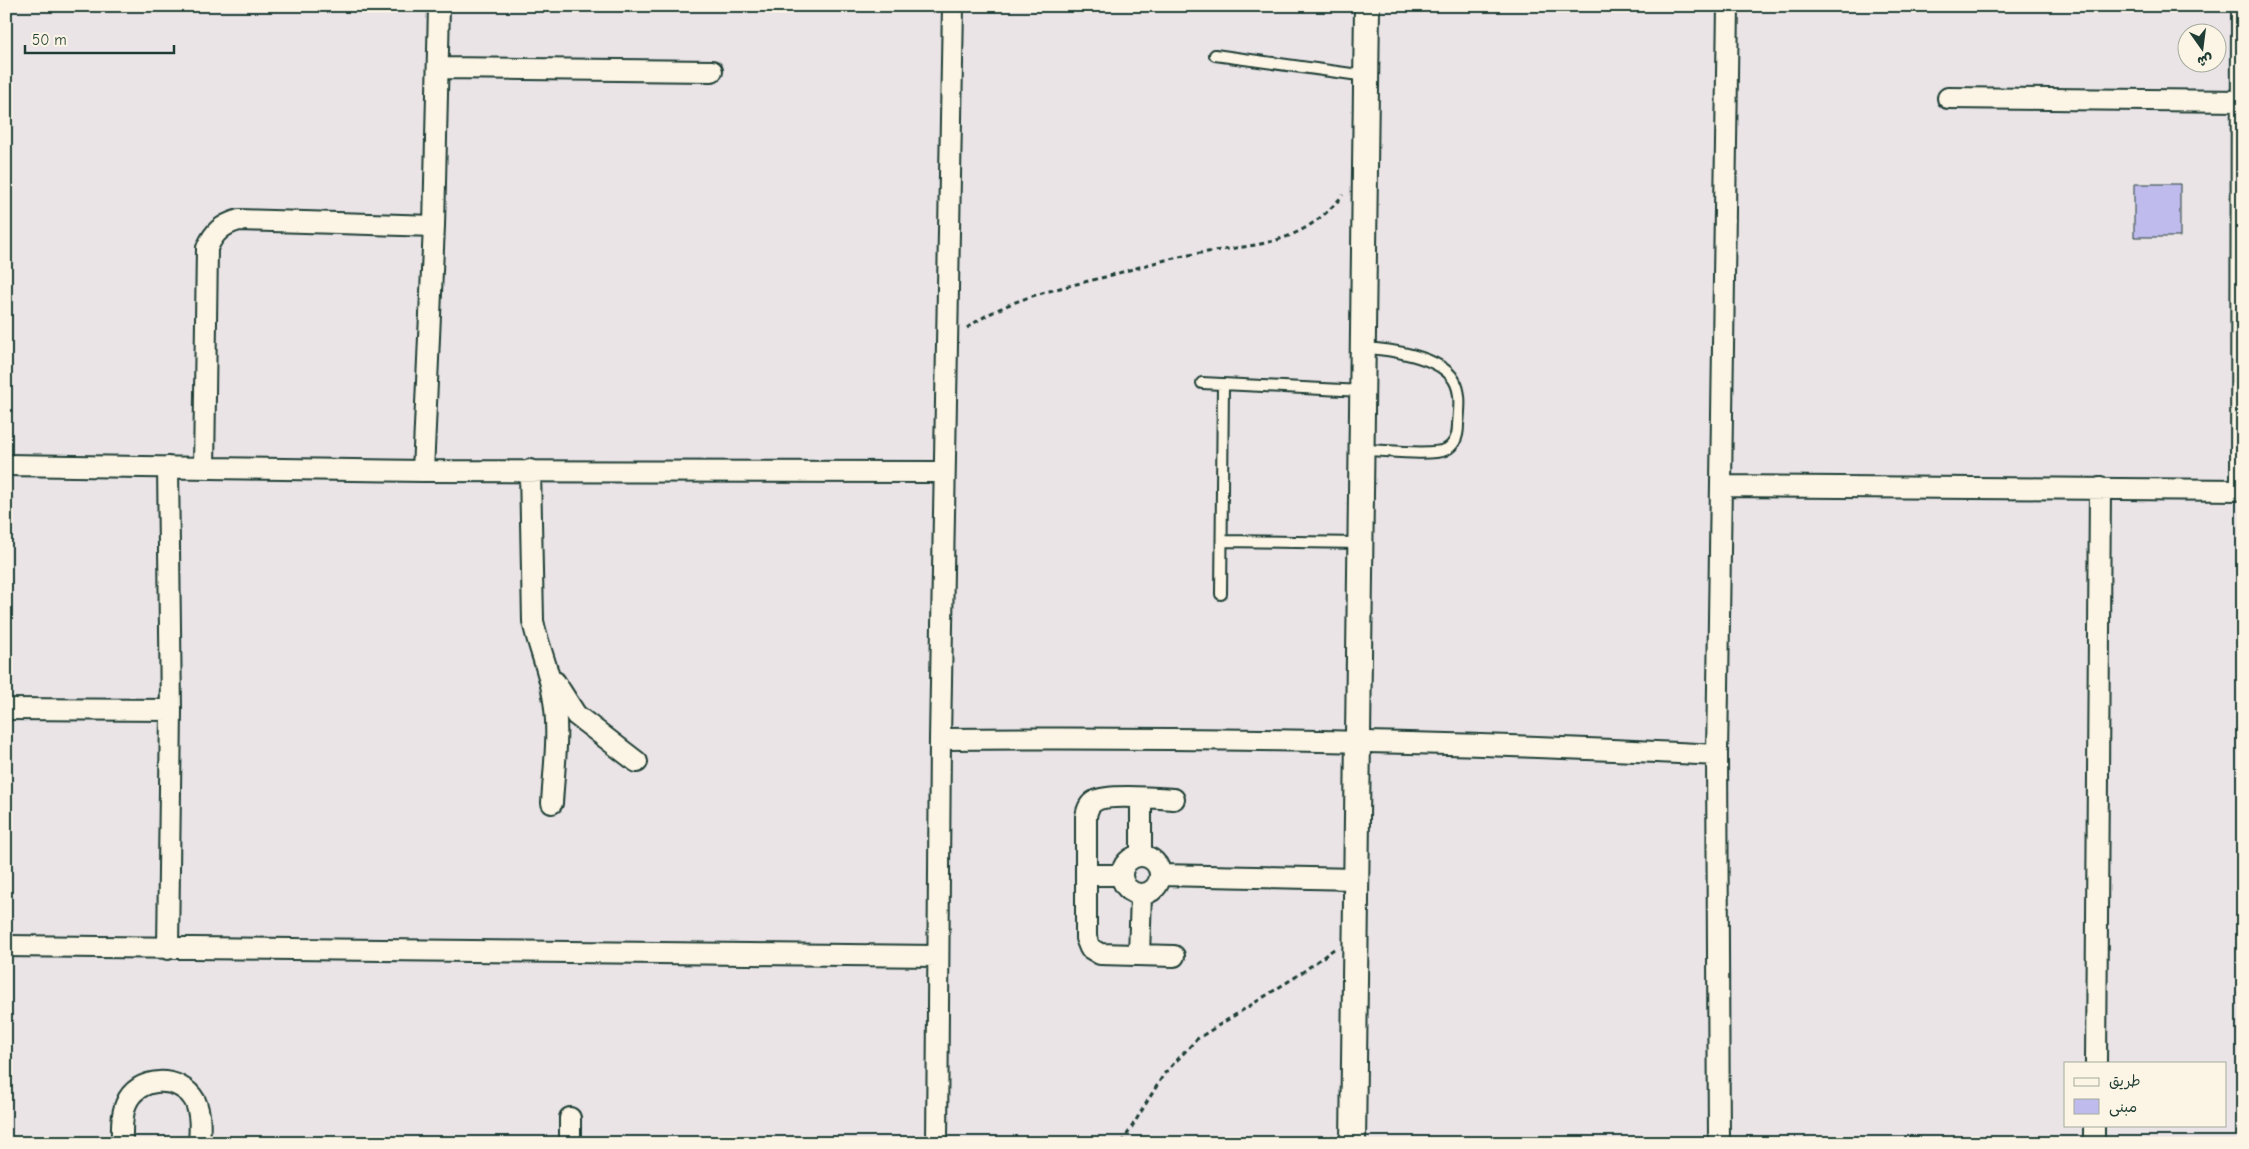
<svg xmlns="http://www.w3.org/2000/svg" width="2249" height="1149" viewBox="0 0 2249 1149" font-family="'Comic Neue','Playpen Sans Arabic',sans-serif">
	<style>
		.building { fill: #bfbbed; stroke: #1f3d34 }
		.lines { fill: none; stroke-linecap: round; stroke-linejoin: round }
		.service-casing { stroke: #1f3d34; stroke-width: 14 }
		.minor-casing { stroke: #1f3d34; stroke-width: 24 }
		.tertiary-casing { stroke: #1f3d34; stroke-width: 28 }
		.path { stroke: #1f3d34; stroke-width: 3; stroke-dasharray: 5 4; stroke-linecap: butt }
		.service { stroke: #fcf5e5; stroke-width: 10 }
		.minor { stroke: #fcf5e5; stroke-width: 20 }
		.tertiary { stroke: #fcf5e5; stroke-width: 24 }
	</style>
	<rect width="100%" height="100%" fill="#eae4e7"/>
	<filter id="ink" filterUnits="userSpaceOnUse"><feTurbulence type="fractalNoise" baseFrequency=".02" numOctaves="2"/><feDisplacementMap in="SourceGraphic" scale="10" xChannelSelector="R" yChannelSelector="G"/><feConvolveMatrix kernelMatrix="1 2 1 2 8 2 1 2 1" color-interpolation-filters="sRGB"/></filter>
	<g filter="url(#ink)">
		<path class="building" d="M 2134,184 L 2180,184 L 2180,237 L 2134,237 Z"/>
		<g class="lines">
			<g class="service-casing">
				<path id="service" d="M 1215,55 L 1366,76
					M 1202,383 L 1362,391
					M 1362,450 C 1381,450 1430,456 1445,450 C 1456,445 1458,435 1458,425 C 1459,410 1462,393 1454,380 C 1440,356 1388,349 1363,348
					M 1222,541 L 1360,543
					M 1221,594 L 1223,385"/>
			</g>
			<g class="minor-casing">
				<path id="minor" d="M 438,68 L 712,71
					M 1948,98 L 2242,101
					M 6,465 L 423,471 L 944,472
					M 168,467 L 171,710 L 168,949
					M 204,468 L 207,248 C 214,232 222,225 239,220 L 434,226
					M 530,470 L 533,621 C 538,646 549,670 553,695 C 560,730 554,768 552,803
					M 423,471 L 434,226 L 439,6
					M 1721,486 L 2243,490
					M 2241,490 L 2242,6
					M 555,682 L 576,715 L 637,762
					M 6,709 L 171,710
					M 940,739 C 1199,737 1458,741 1717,755
					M 1141,798 L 1141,856
					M 1174,799 C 1158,798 1106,794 1095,801 C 1089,804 1087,810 1086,817 L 1086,938 L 1090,948 L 1100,954 L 1174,956
					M1122 875a19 19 0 1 1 38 0a19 19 0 1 1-38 0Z
					M 1086,875 L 1121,875
					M 1160,875 L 1356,879
					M 6,946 L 937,956
					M 1139,955 L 1141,895
					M 2096,1063 L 2100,488
					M 570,1118 L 570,1143
					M 122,1143 C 122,1130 121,1116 126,1104 C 137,1076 180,1074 195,1101 C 201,1114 200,1129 199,1143
					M 937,1143 L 940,739 L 953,6
					M 1719,1143 L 1717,755 L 1728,6
					M 2094,1143 L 2094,1125"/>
			</g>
			<g class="tertiary-casing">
				<path id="tertiary" d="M 1353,1143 L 1367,6"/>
			</g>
			<path class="path" d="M 967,328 C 1008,298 1057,289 1105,277 C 1133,269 1161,260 1189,255 C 1253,243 1297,250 1343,195
				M 1122,1143 L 1164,1074 L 1197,1039 L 1297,976 L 1334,949
				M 1306,1143 L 1333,1136"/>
			<use href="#service" class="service"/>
			<use href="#minor" class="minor"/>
			<use href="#tertiary" class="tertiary"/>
		</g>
	</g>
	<rect width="2249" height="1149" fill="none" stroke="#fcf5e5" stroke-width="25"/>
	<rect x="12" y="12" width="2224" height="1124" fill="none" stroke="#1f3d34" stroke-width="2" filter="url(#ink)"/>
	<rect x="2064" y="1062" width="162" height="65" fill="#fcf5e5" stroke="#a4ab9e"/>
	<rect x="2074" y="1078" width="25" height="8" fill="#fcf5e5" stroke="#a4ab9e"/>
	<text x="2109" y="1086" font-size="15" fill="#1f3d34">طريق</text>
	<rect x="2074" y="1099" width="25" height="15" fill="#bfbbed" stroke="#a4ab9e"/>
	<text x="2109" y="1112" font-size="15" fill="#1f3d34">مبنى</text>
	<g transform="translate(2202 48) rotate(166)"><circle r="24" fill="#fcf5e5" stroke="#a4ab9e"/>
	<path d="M0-4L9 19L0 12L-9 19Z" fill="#1f3d34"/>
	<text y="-8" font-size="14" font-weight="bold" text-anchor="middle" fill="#1f3d34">ش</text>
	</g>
	<path d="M25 45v8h149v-8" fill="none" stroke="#1f3d34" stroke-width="2.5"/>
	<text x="32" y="45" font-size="15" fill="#1f3d34" stroke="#fcf5e5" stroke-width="4" paint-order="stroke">50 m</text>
</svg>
